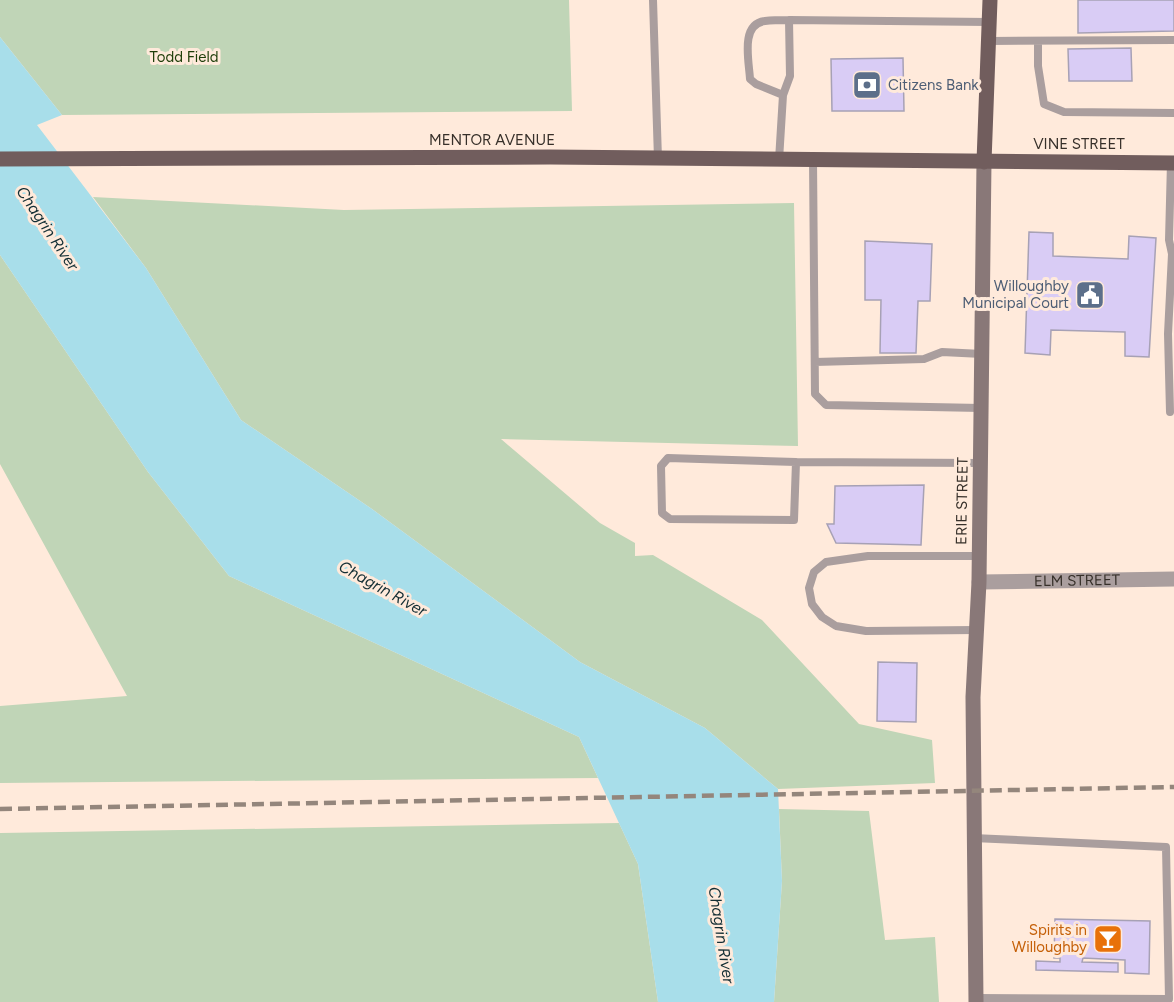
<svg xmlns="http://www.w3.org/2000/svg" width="1174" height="1002" viewBox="0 0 1174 1002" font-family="Figtree,sans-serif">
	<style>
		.green { fill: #c0d5b7 }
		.water { fill: #a8deea }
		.building { fill: #d9ccf5; stroke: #a7a1b5; stroke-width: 1.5 }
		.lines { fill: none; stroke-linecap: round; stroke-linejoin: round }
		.lane { stroke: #aa9e9e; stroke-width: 8 }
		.street { stroke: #aa9e9e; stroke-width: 15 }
		.secondary { stroke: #897878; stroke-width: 15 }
		.primary { stroke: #715d5d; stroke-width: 15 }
		.rail { stroke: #94867c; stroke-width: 4.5; stroke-dasharray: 12 6; stroke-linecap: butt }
		.labels { text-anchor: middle; stroke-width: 6; stroke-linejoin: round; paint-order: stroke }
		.park-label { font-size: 15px; fill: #1d3d08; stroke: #ffeadb }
		.service-label { font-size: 15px; fill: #4e5e75; stroke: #ffeadb; text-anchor: start }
		.street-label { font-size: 15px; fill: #37302a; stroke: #ffeadb }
		.food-label { font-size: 15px; fill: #c56008; stroke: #ffeadb; text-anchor: end }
		.water-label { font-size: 16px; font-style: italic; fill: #132e34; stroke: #ffeadb }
	</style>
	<rect width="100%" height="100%" fill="#ffeadb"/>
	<path class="green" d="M 0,0 L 569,0 L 572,111 L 62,115 L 0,37 Z
		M 93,197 L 344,210 L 794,203 L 798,446 L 501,439 L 600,523 L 635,543 L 635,556 L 653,555 L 762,620 L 859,724 L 932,740 L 935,783 L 778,789 L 705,728 L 580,662 L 372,509 L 241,420 L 146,268 Z
		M 0,255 L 148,472 L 229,576 L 579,737 L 598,778 L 0,783 L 0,706 L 127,696 L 0,464 Z
		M 779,809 L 869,811 L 885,940 L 935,937 L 939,1002 L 774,1002 L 782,881 Z
		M 619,823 L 638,864 L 658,1002 L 0,1002 L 0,833 Z"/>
	<path class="water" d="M 0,37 L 62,115 L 37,125 L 146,268 L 241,420 L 372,509 L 580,662 L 705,728 L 778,789 L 782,881 L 774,1002 L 658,1002 L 638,864 L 579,737 L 229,576 L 148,472 L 0,255 Z"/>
	<path class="building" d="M 1078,0 L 1174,0 L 1174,31 L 1078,33 Z
		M 1131,48 L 1132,81 L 1069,81 L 1068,49 Z
		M 903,58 L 904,111 L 832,111 L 831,59 Z
		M 1029,232 L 1053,233 L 1053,256 L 1128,259 L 1129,236 L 1156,238 L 1149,357 L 1125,356 L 1125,332 L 1051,330 L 1050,355 L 1025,353 Z
		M 865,241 L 932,244 L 930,301 L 918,301 L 916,353 L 880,353 L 881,300 L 865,300 Z
		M 924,485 L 921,545 L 836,543 L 827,524 L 834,524 L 835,486 Z
		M 878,662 L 917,663 L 916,722 L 877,721 Z
		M 1055,919 L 1150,921 L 1149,974 L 1125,973 L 1125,960 L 1083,958 L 1082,962 L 1118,963 L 1118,972 L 1036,970 L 1036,961 L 1060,962 L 1060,958 L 1054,958 Z"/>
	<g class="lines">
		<path class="lane" d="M 653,0 L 658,159
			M 989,41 L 1174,40
			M 1038,42 L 1038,66 L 1044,104 L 1064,112 L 1174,113
			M 783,95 L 756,84 L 750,79 C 749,61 740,24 765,21 C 773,20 781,20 789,20
			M 779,160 L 783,95 L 790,76 L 789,20 L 989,22
			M 813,160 L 815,394 L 826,405 L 981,408
			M 815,362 L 924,359 L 942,352 L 982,354
			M 1170,412 L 1168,334 L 1172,254 L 1169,240 L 1171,162
			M 796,462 L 794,520 L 670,519 L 662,513 L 661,466 L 668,458 L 796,462 L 980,463
			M 976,630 L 866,631 L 836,626 L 822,617 L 812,604 L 809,588 L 814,572 L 826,562 L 868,556 L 979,556
			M 973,838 L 1166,847 L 1169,999 L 976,998"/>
		<path class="street" id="s1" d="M 979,582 L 1174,579"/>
		<path class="secondary" d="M 976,1002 L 973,697 L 979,582 L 984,162"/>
		<path class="primary" d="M 0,159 L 550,157 L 1174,163
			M 984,162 L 990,0"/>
		<path class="rail" d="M 0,809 L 1174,787"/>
	</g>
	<defs>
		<g id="bank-square" transform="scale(1.5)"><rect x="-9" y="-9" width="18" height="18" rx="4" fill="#5c6f8a" stroke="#ffeadb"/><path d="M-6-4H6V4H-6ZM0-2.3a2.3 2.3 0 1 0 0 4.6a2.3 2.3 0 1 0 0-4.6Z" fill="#fff"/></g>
		<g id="civic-square" transform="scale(1.5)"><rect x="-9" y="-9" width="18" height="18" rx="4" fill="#5c6f8a" stroke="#ffeadb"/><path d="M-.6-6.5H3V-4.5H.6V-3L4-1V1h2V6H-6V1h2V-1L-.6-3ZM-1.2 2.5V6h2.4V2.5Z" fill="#fff"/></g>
		<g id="bar-square" transform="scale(1.5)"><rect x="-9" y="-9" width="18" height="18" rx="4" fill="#e8710a" stroke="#ffeadb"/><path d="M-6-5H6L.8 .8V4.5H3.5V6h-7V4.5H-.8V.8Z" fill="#fff"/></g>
	</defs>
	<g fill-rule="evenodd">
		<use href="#bank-square" x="867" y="85"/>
		<use href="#civic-square" x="1090" y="295"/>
		<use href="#bar-square" x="1108" y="939"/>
	</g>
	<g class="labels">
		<g class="park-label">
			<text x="184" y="62">Todd Field</text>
		</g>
		<g class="service-label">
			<text x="888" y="90">Citizens Bank</text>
			<text x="1069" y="291" text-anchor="end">Willoughby<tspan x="1069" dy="17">Municipal Court</tspan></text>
		</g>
		<g class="street-label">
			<text x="492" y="145">MENTOR AVENUE</text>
			<text x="1079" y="149">VINE STREET</text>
			<text transform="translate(962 501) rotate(-89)" y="5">ERIE STREET</text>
			<text dy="5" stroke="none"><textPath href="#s1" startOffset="98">ELM STREET</textPath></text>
		</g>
		<g class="food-label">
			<text x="1087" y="935">Spirits in<tspan x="1087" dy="17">Willoughby</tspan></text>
		</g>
		<g class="water-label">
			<text transform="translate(48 228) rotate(56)" y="6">Chagrin River</text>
			<text transform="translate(383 588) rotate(29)" y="6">Chagrin River</text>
			<text transform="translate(722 935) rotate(81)" y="6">Chagrin River</text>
		</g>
	</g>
</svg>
